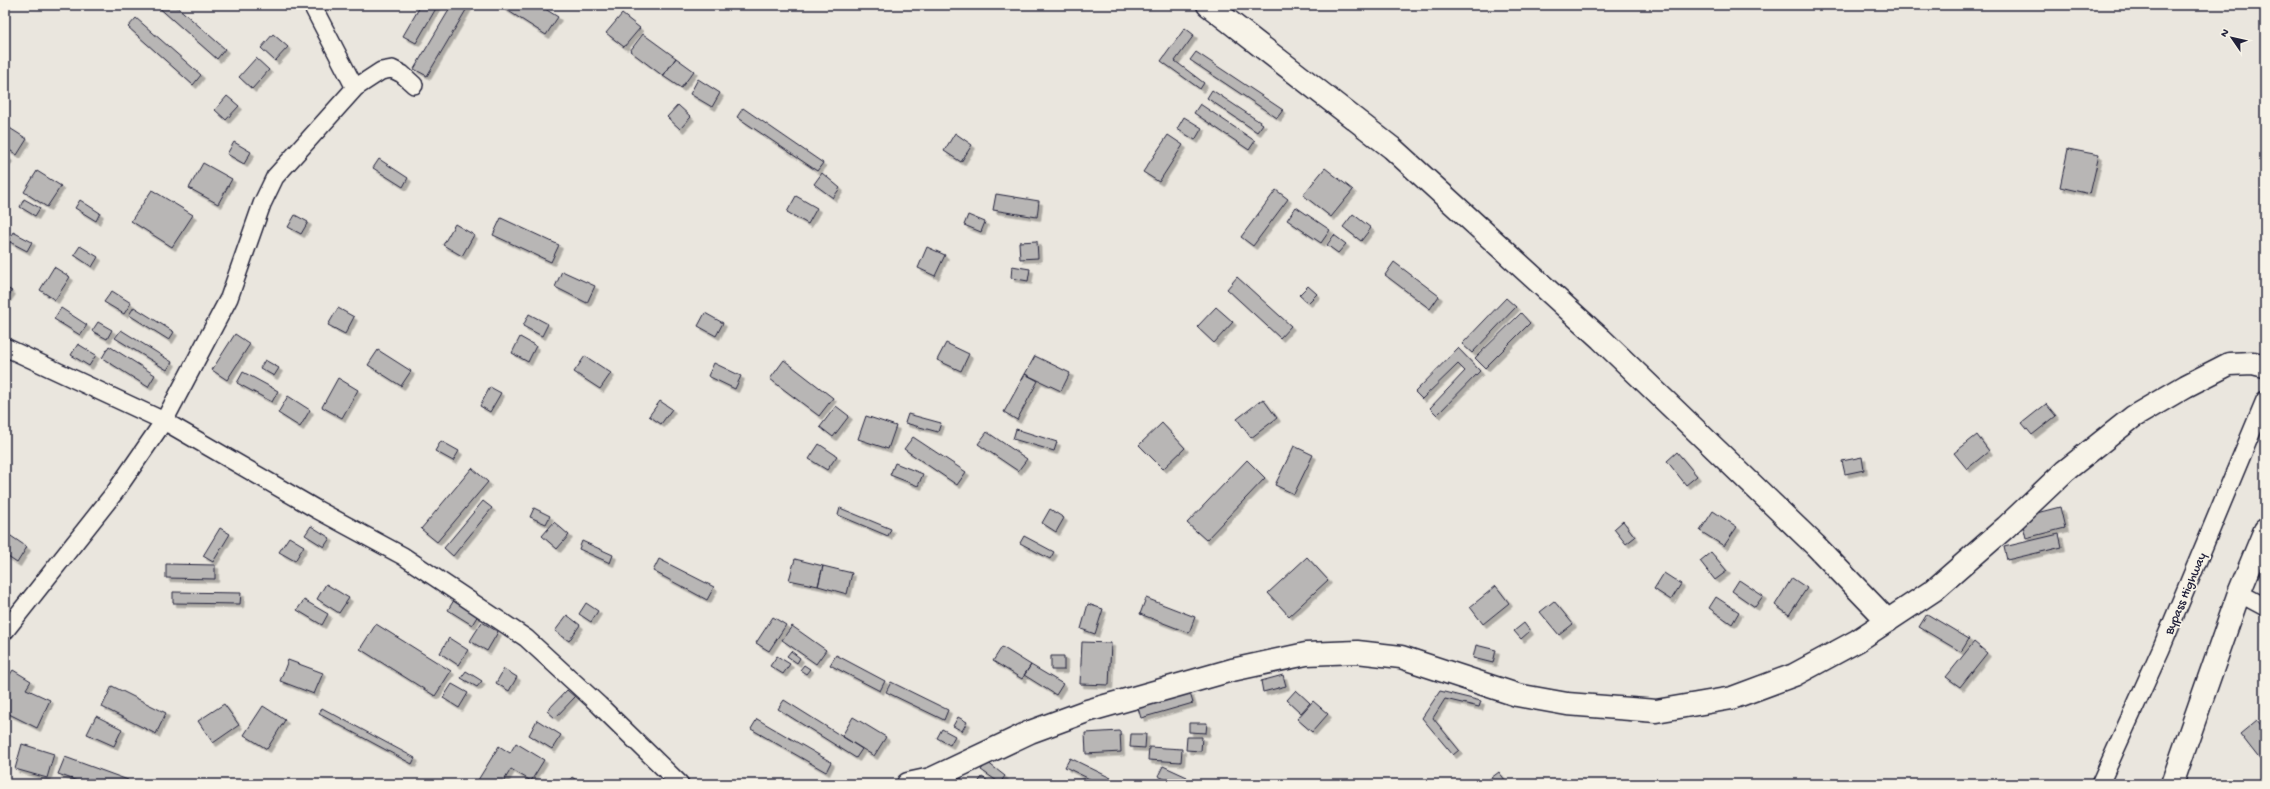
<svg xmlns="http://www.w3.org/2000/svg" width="2270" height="789" viewBox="0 0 2270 789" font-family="'Gochi Hand',sans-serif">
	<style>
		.building { fill: #b8b6b5; stroke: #22223b; filter: url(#shadow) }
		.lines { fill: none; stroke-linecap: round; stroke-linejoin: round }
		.street-casing { stroke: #22223b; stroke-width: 20 }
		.secondary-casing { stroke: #22223b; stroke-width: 25 }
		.primary-casing { stroke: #22223b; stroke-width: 25 }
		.street { stroke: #f7f3e8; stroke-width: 17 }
		.secondary { stroke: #f7f3e8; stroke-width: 22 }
		.primary { stroke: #f7f3e8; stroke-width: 22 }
		.labels { text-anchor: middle; stroke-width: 3.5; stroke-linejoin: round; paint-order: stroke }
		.street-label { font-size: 13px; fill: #22223b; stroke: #f7f3e8 }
	</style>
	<defs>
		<filter id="shadow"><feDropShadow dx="3.5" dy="3.5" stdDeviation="0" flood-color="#0004"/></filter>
	</defs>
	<rect width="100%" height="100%" fill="#eae6de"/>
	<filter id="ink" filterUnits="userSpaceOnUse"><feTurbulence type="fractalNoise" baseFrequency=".025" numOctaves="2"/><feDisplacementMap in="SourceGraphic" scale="8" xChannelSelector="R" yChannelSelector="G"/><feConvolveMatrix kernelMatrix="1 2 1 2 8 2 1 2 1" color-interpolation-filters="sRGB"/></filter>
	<g filter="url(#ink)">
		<path class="building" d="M 156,5 L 175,5 L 225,49 L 217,59 Z
			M 421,5 L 438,5 L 416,43 L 403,36 Z
			M 452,5 L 469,5 L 427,76 L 414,69 Z
			M 499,5 L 539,5 L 558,17 L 546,35 Z
			M 622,14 L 640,28 L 624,47 L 606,33 Z
			M 136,18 L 201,75 L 193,85 L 128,27 Z
			M 1185,28 L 1194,35 L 1175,61 L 1204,83 L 1200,89 L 1161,61 Z
			M 273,34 L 288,47 L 275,61 L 261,48 Z
			M 643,34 L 676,58 L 663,76 L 630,51 Z
			M 1196,52 L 1283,110 L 1277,118 L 1190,60 Z
			M 256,58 L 269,70 L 252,89 L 239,77 Z
			M 676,58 L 694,71 L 681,88 L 663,76 Z
			M 698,79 L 720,93 L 712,107 L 690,94 Z
			M 1212,90 L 1263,124 L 1257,132 L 1207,98 Z
			M 227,96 L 239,106 L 226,120 L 215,110 Z
			M 1200,104 L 1255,141 L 1249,150 L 1194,113 Z
			M 678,105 L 691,117 L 680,129 L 667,117 Z
			M 743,108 L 823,163 L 817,171 L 737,117 Z
			M 1184,117 L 1202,128 L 1195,140 L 1177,129 Z
			M 8,127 L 27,139 L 17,155 L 5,147 L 5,132 Z
			M 955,133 L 972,145 L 961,162 L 944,151 Z
			M 1168,135 L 1183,145 L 1159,182 L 1143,172 Z
			M 234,142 L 251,152 L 244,164 L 227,154 Z
			M 2068,149 L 2099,155 L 2090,194 L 2060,187 Z
			M 5,155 L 9,158 L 5,165 Z
			M 379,159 L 408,178 L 403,187 L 373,168 Z
			M 203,163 L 232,179 L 218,204 L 189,188 Z
			M 1325,168 L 1353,190 L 1331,217 L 1303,195 Z
			M 37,171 L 61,186 L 47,207 L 24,192 Z
			M 822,173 L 840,188 L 833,198 L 814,184 Z
			M 152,190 L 193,215 L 172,247 L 131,221 Z
			M 1276,190 L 1288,199 L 1253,246 L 1241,237 Z
			M 996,194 L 1039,201 L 1037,217 L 993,210 Z
			M 796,196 L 817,208 L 808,224 L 787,212 Z
			M 24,199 L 40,208 L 35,216 L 20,207 Z
			M 80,200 L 100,213 L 96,221 L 75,208 Z
			M 1296,207 L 1330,230 L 1321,243 L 1287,220 Z
			M 1353,214 L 1371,228 L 1361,241 L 1343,227 Z
			M 295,215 L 308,222 L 301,234 L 288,227 Z
			M 968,215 L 985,222 L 981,232 L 964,225 Z
			M 501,218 L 559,245 L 551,262 L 493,235 Z
			M 455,224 L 474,235 L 462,256 L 443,245 Z
			M 13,232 L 32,242 L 27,251 L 8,241 Z
			M 1334,235 L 1346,244 L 1338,253 L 1327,245 Z
			M 1037,241 L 1038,258 L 1020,259 L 1019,242 Z
			M 80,246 L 98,257 L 92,267 L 74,255 Z
			M 927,247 L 945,255 L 935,276 L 918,268 Z
			M 1394,262 L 1439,296 L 1430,309 L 1385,275 Z
			M 1012,266 L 1030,269 L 1028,281 L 1011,278 Z
			M 54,267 L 70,277 L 55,300 L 40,290 Z
			M 562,271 L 595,286 L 587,303 L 555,287 Z
			M 1237,277 L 1291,326 L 1280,338 L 1227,289 Z
			M 1308,286 L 1317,294 L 1308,303 L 1299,295 Z
			M 5,287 L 12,291 L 5,301 Z
			M 112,291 L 131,303 L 124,314 L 104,302 Z
			M 1506,298 L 1516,307 L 1472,353 L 1462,344 Z
			M 134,307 L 174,332 L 169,340 L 129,315 Z
			M 1216,307 L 1233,322 L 1214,343 L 1197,327 Z
			M 61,308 L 87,325 L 80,335 L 54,319 Z
			M 338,308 L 354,317 L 345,334 L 328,325 Z
			M 705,313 L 723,323 L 716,336 L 698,326 Z
			M 1521,313 L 1530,323 L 1485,368 L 1475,358 Z
			M 529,314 L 548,324 L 542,336 L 523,326 Z
			M 98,322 L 112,330 L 107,339 L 92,331 Z
			M 121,330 L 172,362 L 167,370 L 115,338 Z
			M 235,334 L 250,344 L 227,380 L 212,370 Z
			M 520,337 L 536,346 L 528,362 L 512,353 Z
			M 946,343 L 969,354 L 961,371 L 937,360 Z
			M 78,344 L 96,355 L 89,366 L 71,355 Z
			M 109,346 L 155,375 L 148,387 L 102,358 Z
			M 1458,348 L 1480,371 L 1437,415 L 1430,408 L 1465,371 L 1458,364 L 1422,399 L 1415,392 Z
			M 378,350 L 411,371 L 401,386 L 368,365 Z
			M 585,356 L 611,373 L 600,389 L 574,372 Z
			M 1035,356 L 1070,373 L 1061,391 L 1025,374 Z
			M 265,360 L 279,368 L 274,376 L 260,368 Z
			M 784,360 L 833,398 L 819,416 L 770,379 Z
			M 714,363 L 741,376 L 735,389 L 708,376 Z
			M 243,372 L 278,391 L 272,402 L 237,383 Z
			M 1025,374 L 1038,381 L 1017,420 L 1004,412 Z
			M 338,378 L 358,390 L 342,418 L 322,407 Z
			M 490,387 L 501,393 L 490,412 L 480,406 Z
			M 288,396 L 310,410 L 300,427 L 278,413 Z
			M 1263,399 L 1277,418 L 1251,438 L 1237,419 Z
			M 660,401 L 672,409 L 661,424 L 649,416 Z
			M 2046,404 L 2056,416 L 2032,435 L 2022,423 Z
			M 836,406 L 849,416 L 833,437 L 820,427 Z
			M 908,414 L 941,423 L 938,432 L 905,423 Z
			M 866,416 L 896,426 L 888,449 L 858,439 Z
			M 1162,423 L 1185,448 L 1163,469 L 1139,445 Z
			M 1016,429 L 1057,442 L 1054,451 L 1013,439 Z
			M 987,432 L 1027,459 L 1018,471 L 978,444 Z
			M 1977,435 L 1989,451 L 1967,469 L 1954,453 Z
			M 913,437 L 966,472 L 957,485 L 904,449 Z
			M 441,441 L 459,451 L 453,461 L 435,451 Z
			M 819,444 L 837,456 L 827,470 L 809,459 Z
			M 1294,446 L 1313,455 L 1294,494 L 1275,485 Z
			M 1677,452 L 1697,476 L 1686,485 L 1667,461 Z
			M 1862,457 L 1864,470 L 1845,474 L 1842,461 Z
			M 1247,460 L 1265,478 L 1206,540 L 1187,523 Z
			M 895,463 L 923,474 L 918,486 L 890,475 Z
			M 472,468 L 488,482 L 437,542 L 421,529 Z
			M 483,501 L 492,508 L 453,556 L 444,548 Z
			M 2060,507 L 2065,528 L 2026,538 L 2021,517 Z
			M 534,508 L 550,516 L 546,524 L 530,517 Z
			M 840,508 L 891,529 L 888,536 L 838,515 Z
			M 1050,509 L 1064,518 L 1056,532 L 1042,523 Z
			M 1713,511 L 1737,527 L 1724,546 L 1700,531 Z
			M 1623,521 L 1635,537 L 1626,544 L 1614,529 Z
			M 554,522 L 569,535 L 557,549 L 542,536 Z
			M 311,526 L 330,538 L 324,547 L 305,535 Z
			M 220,528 L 230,534 L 213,562 L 203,556 Z
			M 5,532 L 27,547 L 17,563 L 5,555 Z
			M 2059,534 L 2062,547 L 2007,560 L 2004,547 Z
			M 1024,536 L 1054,552 L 1050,559 L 1020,543 Z
			M 289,537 L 304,546 L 295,561 L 279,552 Z
			M 582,541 L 613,555 L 610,563 L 579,549 Z
			M 1711,552 L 1727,571 L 1715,580 L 1700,561 Z
			M 1307,557 L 1328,580 L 1289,616 L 1268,593 Z
			M 659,559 L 714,587 L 707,600 L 653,571 Z
			M 795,559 L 823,566 L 818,586 L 789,580 Z
			M 166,564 L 215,565 L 215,579 L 166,578 Z
			M 823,566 L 852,573 L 847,594 L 818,586 Z
			M 1664,573 L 1681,584 L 1671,600 L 1654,589 Z
			M 1792,578 L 1807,588 L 1789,615 L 1775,605 Z
			M 1739,580 L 1763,596 L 1755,607 L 1732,591 Z
			M 326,584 L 349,598 L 339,613 L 317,599 Z
			M 1496,586 L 1509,603 L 1483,624 L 1470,607 Z
			M 173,592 L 241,593 L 240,604 L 173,603 Z
			M 1716,597 L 1739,612 L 1732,624 L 1709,608 Z
			M 1146,598 L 1195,617 L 1189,633 L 1140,614 Z
			M 304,600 L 328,614 L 322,625 L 297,610 Z
			M 454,600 L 478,615 L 472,625 L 448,610 Z
			M 1554,601 L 1573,624 L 1559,635 L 1540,612 Z
			M 586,603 L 598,611 L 591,622 L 579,614 Z
			M 1088,604 L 1103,609 L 1095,634 L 1081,629 Z
			M 1927,614 L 1969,639 L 1961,652 L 1919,627 Z
			M 567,615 L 580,625 L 569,641 L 555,631 Z
			M 773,617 L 786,625 L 769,651 L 756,643 Z
			M 482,622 L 498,632 L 487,651 L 470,641 Z
			M 1524,623 L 1530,631 L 1521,639 L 1514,631 Z
			M 376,624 L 451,671 L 435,696 L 360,649 Z
			M 792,626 L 826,650 L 816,664 L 782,640 Z
			M 449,638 L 468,650 L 458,665 L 440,653 Z
			M 1082,642 L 1111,643 L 1109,685 L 1080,684 Z
			M 1974,642 L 1987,653 L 1960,687 L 1946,677 Z
			M 1476,645 L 1496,650 L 1493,663 L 1473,658 Z
			M 1002,647 L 1031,665 L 1022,679 L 993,661 Z
			M 791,651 L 800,658 L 797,663 L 787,656 Z
			M 836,655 L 885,681 L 880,691 L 830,665 Z
			M 777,656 L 790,664 L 783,674 L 770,666 Z
			M 1051,656 L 1064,656 L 1064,670 L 1051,670 Z
			M 288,660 L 323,673 L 314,694 L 280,681 Z
			M 804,665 L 810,669 L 806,674 L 800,670 Z
			M 1031,665 L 1063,684 L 1056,695 L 1024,675 Z
			M 504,669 L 517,677 L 509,691 L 496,683 Z
			M 13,670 L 31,681 L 26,689 L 50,700 L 37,728 L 5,712 L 5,678 L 7,679 Z
			M 466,671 L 482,681 L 477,687 L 461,678 Z
			M 1283,675 L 1286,686 L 1263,692 L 1261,681 Z
			M 891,682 L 948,710 L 944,720 L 886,692 Z
			M 452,684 L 468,693 L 459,708 L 443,698 Z
			M 112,686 L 166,713 L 156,734 L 102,707 Z
			M 567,690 L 575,697 L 555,718 L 547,711 Z
			M 1296,690 L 1310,703 L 1301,713 L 1287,700 Z
			M 1440,691 L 1481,701 L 1479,707 L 1445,699 L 1433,718 L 1459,750 L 1453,755 L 1422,718 Z
			M 1190,693 L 1193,703 L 1141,718 L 1138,708 Z
			M 784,700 L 862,749 L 856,758 L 778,709 Z
			M 1313,701 L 1328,714 L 1312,732 L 1297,719 Z
			M 224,704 L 239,725 L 213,743 L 198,721 Z
			M 263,706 L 285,720 L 267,749 L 244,735 Z
			M 322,708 L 415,758 L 412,764 L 319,714 Z
			M 96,716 L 122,729 L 114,746 L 87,734 Z
			M 853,717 L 886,737 L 874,756 L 842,736 Z
			M 958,717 L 967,722 L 962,731 L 953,726 Z
			M 757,719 L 831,762 L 826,772 L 751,729 Z
			M 537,720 L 561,735 L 552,749 L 529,735 Z
			M 2257,720 L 2265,730 L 2265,766 L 2240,734 Z
			M 1189,723 L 1207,723 L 1206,733 L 1189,732 Z
			M 942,729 L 955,736 L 950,745 L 937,738 Z
			M 1120,731 L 1121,752 L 1086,754 L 1085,733 Z
			M 1131,734 L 1146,734 L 1145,748 L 1130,747 Z
			M 1187,737 L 1202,737 L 1201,751 L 1186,750 Z
			M 516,743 L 544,760 L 531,781 L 511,769 L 502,784 L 485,784 L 478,780 L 499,746 L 510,753 Z
			M 22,744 L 54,754 L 47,778 L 15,769 Z
			M 1149,747 L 1182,749 L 1181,762 L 1148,760 Z
			M 65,757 L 128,780 L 126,784 L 86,784 L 58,774 Z
			M 1070,758 L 1111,778 L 1108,784 L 1100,784 L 1065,767 Z
			M 987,762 L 1005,776 L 1000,783 L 981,770 Z
			M 1163,766 L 1187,777 L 1183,784 L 1175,784 L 1158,776 Z
			M 1499,772 L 1508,784 L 1483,784 Z
			M 572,777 L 582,784 L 567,784 Z
			M 982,777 L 993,784 L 977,784 Z
			M 961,778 L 966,784 L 955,784 Z
			M 1086,779 L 1086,784 L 1066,784 L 1066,781 Z"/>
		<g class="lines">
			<g class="street-casing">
				<path id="street" d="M 312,5 L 355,88
					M 5,347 L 164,421 L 316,509 L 403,556 L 526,638 L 599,705 L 680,784
					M 2239,593 L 2265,607
					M 5,631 L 115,492 L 164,421 L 229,298 L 262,204 L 275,177 L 355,88 L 381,71 L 392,69 L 402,74 L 414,85
					M 2100,784 L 2161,649 L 2265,400"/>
			</g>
			<g class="secondary-casing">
				<path id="secondary" d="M 1208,5 L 1392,148 L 1601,339 L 1815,545 L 1888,621
					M 908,784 L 931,779 L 1030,732 L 1087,711 L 1232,670 L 1306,654 L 1357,652 L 1401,657 L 1517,695 L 1567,704 L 1656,711 L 1732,698 L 1794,675 L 1857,641 L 1934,590 L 2006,527 L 2065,471 L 2133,417 L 2186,386 L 2229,364 L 2253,363 L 2265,366"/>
			</g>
			<g class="primary-casing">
				<path id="primary" d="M 2172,784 L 2239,593 L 2265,530"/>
			</g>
			<use href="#street" class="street"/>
			<use href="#secondary" class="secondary"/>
			<use href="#primary" class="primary"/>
		</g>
	</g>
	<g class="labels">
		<g class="street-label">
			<text transform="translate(2184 593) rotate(-67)" y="5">Bypass Highway</text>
		</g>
	</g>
	<rect width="2270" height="789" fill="none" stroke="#f7f3e8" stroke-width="20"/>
	<rect x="10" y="10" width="2250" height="769" fill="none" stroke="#22223b" stroke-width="1.5" filter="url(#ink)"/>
	<g transform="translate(2232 38) rotate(304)" stroke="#f7f3e8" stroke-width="3" paint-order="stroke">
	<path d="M0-3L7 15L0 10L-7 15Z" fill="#22223b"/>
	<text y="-6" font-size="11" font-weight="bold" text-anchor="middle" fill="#22223b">N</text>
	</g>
</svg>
